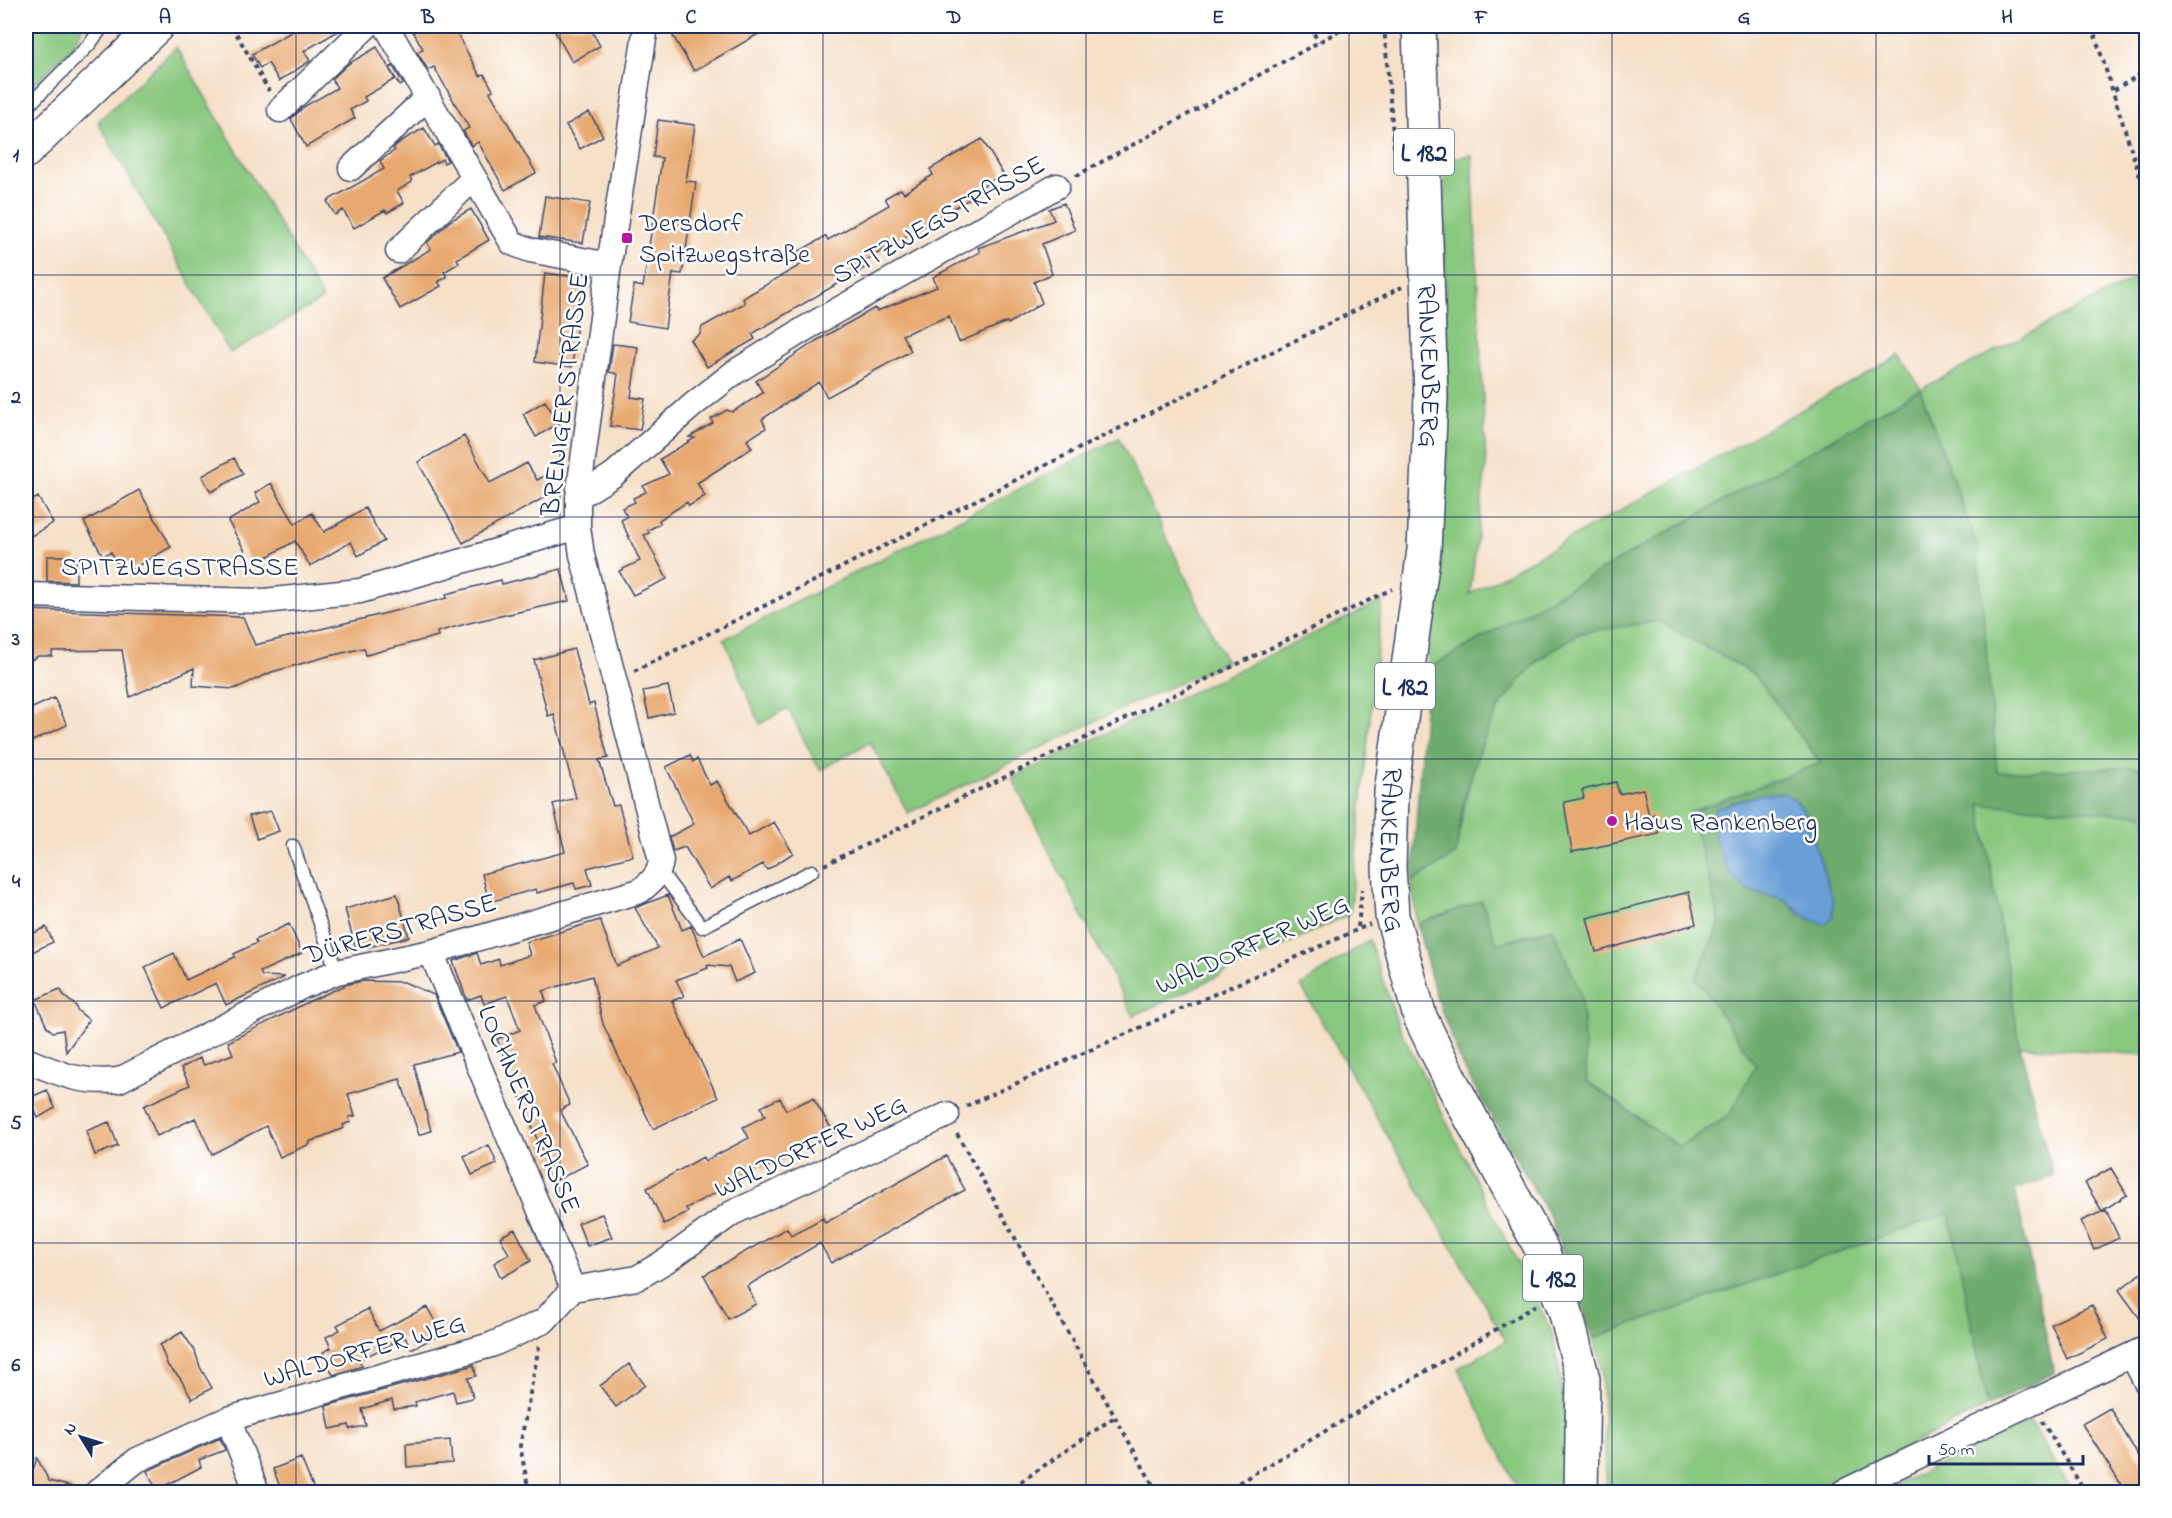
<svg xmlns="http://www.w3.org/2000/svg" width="2172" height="1518" viewBox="0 0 2172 1518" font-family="'Indie Flower',sans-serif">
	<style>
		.green { fill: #89c87f; stroke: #527c6e; stroke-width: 1.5 }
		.forest { fill: #6eac6e; stroke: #446e66; stroke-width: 1.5; fill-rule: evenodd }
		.water { fill: #699fd6; stroke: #42679a; stroke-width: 1.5 }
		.building { fill: #e8a970 }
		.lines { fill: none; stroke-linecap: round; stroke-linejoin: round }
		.service-casing { stroke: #3c4a6e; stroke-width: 15 }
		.minor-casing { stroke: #3c4a6e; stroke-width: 27 }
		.secondary-casing { stroke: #3c4a6e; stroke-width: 36 }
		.primary-casing { stroke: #3c4a6e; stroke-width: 36 }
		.path { stroke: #3c4a6e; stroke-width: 4; stroke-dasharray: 4.5 4.5; stroke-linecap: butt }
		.service { stroke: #fff; stroke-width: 12 }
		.minor { stroke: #fff; stroke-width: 24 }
		.secondary { stroke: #fff; stroke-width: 33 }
		.primary { stroke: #fff; stroke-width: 33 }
		.grid { fill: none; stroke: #1b2f5e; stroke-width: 1.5; stroke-opacity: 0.55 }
		.poi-dot { fill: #b5179e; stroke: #fff; stroke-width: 2 }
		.labels { text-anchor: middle; stroke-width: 5; stroke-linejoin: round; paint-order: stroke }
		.shield { fill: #fff; stroke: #5f6d8e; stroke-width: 1.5 }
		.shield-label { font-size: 26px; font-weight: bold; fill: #1b2f5e }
		.street-label { font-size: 27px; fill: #1b2f5e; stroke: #fff }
		.poi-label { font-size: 27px; fill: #1b2f5e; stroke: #fff; text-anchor: start }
		.neatline { fill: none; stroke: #1b2f5e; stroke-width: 2 }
		.grid-label { font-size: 20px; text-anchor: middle; font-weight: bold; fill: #1b2f5e }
	</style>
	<rect width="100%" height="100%" fill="#fff"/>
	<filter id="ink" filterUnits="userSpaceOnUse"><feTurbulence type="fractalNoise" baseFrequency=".0167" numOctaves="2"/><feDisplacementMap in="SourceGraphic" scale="12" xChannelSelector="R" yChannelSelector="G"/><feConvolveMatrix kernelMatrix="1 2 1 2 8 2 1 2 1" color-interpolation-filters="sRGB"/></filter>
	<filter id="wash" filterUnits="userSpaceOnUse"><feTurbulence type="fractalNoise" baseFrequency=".008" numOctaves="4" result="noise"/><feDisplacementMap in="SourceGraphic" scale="24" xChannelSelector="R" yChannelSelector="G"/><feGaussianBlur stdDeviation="1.35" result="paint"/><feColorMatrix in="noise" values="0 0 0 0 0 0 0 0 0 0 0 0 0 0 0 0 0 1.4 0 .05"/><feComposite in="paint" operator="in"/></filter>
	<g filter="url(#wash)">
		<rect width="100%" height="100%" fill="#f6e0c8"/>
		<path class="green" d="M 26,26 L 83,26 L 73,46 L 26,92 Z
			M 176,47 L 323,299 L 230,353 L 98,122 Z
			M 1472,155 L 1486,466 L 1470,594 L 1900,355 L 1921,389 L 2146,273 L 2146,767 L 1997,773 L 1977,546 L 1920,389 L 1427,669 L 1446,488 L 1444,160 Z
			M 1119,438 L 1226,662 L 1112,713 L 908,813 L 870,742 L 820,770 L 787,708 L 760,724 L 724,639 Z
			M 1382,601 L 1350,914 L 1133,1016 L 1012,778 Z
			M 1659,621 L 1754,674 L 1821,763 L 1691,813 L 1720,923 L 1696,978 L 1756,1065 L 1729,1116 L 1679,1147 L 1587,1081 L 1581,995 L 1496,944 L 1482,901 L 1417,924 L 1412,882 L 1456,854 C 1467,777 1487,690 1558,647 C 1565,642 1573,635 1582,633 C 1606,626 1634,625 1659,621 Z
			M 1980,804 L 2146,815 L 2146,1055 L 2020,1046 Z
			M 1369,940 L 1398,1025 L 1551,1330 C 1564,1384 1569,1437 1569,1492 L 1520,1492 L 1458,1368 L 1506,1341 L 1301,986 Z
			M 1949,1213 L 1988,1406 L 1815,1492 L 1607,1492 L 1601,1362 L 1593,1338 Z
			M 2030,1422 L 2073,1492 L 1889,1492 L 1887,1489 Z"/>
		<path class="forest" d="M 1920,389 L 1977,545 L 1997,772 L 2146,767 L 2146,815 L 1980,804 L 2020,1046 L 2053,1176 L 2015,1190 L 2054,1373 L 1988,1406 L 1949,1213 L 1593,1338 L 1551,1219 L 1462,1065 L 1436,996 L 1417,924 L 1482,901 L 1497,944 L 1553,928 L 1581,995 L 1587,1081 L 1679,1147 L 1729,1116 L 1756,1065 L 1696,978 L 1720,923 L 1691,812 L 1821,763 L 1754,674 L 1659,621 L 1580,633 L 1538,659 L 1499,707 L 1479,750 L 1464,800 L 1456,854 L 1412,882 L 1427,669 ZM 1783,793 L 1805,812 L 1833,901 L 1802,916 L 1786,900 L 1770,895 L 1731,802 L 1762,794 Z"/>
		<path class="water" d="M 1783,793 L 1795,800 L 1805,812 L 1833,901 L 1833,917 L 1825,924 C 1804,920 1801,910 1785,900 C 1775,894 1760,896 1749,890 C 1726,878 1706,832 1716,808 L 1762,794 Z"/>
		<g id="blocks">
			<path class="building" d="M 289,26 L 347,26 L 304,51 L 310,61 L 279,81 L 268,63 L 260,68 L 252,54 L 293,31 Z
				M 410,26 L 453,26 L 480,76 L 484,74 L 493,90 L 490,92 L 536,173 L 505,190 L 478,142 L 472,146 L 463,131 L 469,128 L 434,67 L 428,70 L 417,52 L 423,49 Z
				M 552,26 L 589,26 L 600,46 L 572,62 Z
				M 680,26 L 772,26 L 694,71 L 670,31 Z
				M 377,47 L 395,79 L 364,97 L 366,101 L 350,110 L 355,118 L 306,147 L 291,119 L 305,106 L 337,88 L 332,79 L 348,64 Z
				M 393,66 L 403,84 L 400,86 L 389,68 Z
				M 589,112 L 603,136 L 580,149 L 566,125 Z
				M 658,120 L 695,125 L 686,181 L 696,182 L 685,256 L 682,274 L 673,273 L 665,328 L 628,322 L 634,285 L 643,287 L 654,213 L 662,158 L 653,157 Z
				M 424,128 L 435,146 L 438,144 L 448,161 L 444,163 L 442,159 L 410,177 L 412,182 L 397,191 L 404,203 L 387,213 L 385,210 L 354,228 L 343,210 L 335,215 L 327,201 L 384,169 L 380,161 L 395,150 L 393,148 L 403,140 Z
				M 982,139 L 1003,174 L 976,190 L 978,194 L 863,262 L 866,267 L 752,334 L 755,339 L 707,367 L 691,340 L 700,334 L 702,327 L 745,303 L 743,299 L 750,294 L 804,263 L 798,252 L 826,236 L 828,240 L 889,205 L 885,198 L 901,189 L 904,193 L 933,175 L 930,169 Z
				M 545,196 L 590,203 L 583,243 L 539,237 Z
				M 1064,203 L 1075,230 L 1042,244 L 1052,274 L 1034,282 L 1042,303 L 1008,324 L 1007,322 L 959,342 L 949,316 L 902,335 L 911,351 L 827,397 L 819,382 L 762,419 L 766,428 L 747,440 L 752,448 L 697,483 L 705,496 L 689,506 L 687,502 L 659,520 L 660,524 L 648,530 L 649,533 L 644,535 L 667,579 L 633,595 L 619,571 L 640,561 L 621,520 L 627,517 L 622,508 L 635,502 L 633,498 L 646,492 L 643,486 L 669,474 L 660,459 L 695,438 L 689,437 L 713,423 L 711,419 L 727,410 L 732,412 L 763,393 L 756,381 L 816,341 L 875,308 L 877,311 L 937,287 L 933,277 L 980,252 L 978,248 L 1054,220 L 1049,209 Z
				M 471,209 L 489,240 L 457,259 L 459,263 L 444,272 L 447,277 L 438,282 L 441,286 L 400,309 L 382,278 L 431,249 L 427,243 L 450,221 Z
				M 545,273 L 582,278 L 572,367 L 535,362 Z
				M 613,344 L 638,347 L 631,397 L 645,399 L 640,430 L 610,426 L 618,374 L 609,372 Z
				M 545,401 L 559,423 L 536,437 L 523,414 Z
				M 464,436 L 490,483 L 527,463 L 537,480 L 545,476 L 554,492 L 463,543 L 418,462 Z
				M 234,458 L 243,474 L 211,492 L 202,476 Z
				M 271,483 L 295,524 L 312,513 L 324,532 L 365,508 L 384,541 L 358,556 L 351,542 L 310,566 L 295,541 L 253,565 L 228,521 L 260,502 L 255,493 Z
				M 139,490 L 171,547 L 123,574 L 111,552 L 103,556 L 84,522 Z
				M 38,497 L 53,523 L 26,539 L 26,504 Z
				M 47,556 L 76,556 L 76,582 L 47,581 Z
				M 561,569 L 569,601 L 473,622 L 437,632 L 438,636 L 366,655 L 364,648 L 325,657 L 272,672 L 234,689 L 193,686 L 194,668 L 130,697 L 122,650 L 52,651 L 52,656 L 38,656 L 26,663 L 26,610 L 243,617 L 255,645 L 411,607 L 447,598 L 446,594 L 501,580 L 502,584 Z
				M 574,649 L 589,705 L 594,703 L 608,758 L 599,760 L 613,806 L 619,805 L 633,856 L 587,868 L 592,885 L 576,889 L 574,883 L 537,893 L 536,889 L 489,902 L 482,874 L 565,852 L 553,804 L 576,798 L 554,714 L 548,716 L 534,660 Z
				M 668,686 L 674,712 L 649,718 L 643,691 Z
				M 54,698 L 67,725 L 26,744 L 26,711 Z
				M 690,755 L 693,762 L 697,759 L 710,785 L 717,781 L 749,836 L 774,822 L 793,853 L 767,870 L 763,864 L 732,881 L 729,877 L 710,889 L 685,847 L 673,851 L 669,837 L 694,824 L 666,767 Z
				M 1616,782 L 1619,794 L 1643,789 L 1649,816 L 1655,814 L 1659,834 L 1572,852 L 1564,802 L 1584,798 L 1582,790 Z
				M 271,811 L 279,831 L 257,839 L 249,816 Z
				M 1689,892 L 1696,924 L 1596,952 L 1587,918 Z
				M 397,894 L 409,937 L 356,950 L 345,909 Z
				M 668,895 L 682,930 L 691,926 L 704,956 L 740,939 L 755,973 L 735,982 L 729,967 L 707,965 L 708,968 L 676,980 L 684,996 L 672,1001 L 718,1098 L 653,1129 L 603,1024 L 592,976 L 543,991 L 546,1001 L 535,1005 L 556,1063 L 552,1064 L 570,1105 L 560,1110 L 588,1164 L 557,1180 L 539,1144 L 497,1039 L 520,1030 L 507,996 L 484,1004 L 481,995 L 467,1000 L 453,961 L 477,953 L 481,965 L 499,959 L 500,965 L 530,955 L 526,942 L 600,920 L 617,966 L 658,948 L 635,908 Z
				M 289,924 L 302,953 L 260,972 L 262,976 L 285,977 L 226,1005 L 216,983 L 164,1008 L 145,967 L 174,953 L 186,980 L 235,957 L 234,954 L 257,943 L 255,940 Z
				M 46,927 L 53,942 L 26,955 L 26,937 Z
				M 363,981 L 404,982 L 434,995 L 458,1052 L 414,1064 L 431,1131 L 419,1135 L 400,1079 L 348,1094 L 355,1116 L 349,1117 L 350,1122 L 343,1125 L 344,1128 L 309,1142 L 310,1144 L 280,1157 L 266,1126 L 212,1154 L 195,1118 L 157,1136 L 144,1106 L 190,1085 L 181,1068 L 200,1058 L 204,1065 L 233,1054 L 228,1042 L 312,1000 L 348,984 Z
				M 60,989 L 65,997 L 76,1006 L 77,1010 L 89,1020 L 66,1052 L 63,1030 L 53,1032 L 47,1027 L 35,1000 Z
				M 47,1090 L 55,1108 L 38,1118 L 29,1098 Z
				M 780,1098 L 786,1110 L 813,1098 L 834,1133 L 764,1169 L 762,1165 L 744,1178 L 743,1175 L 715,1189 L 717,1192 L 686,1208 L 688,1212 L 664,1224 L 647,1188 L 703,1157 L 705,1161 L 749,1138 L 743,1127 L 765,1116 L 761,1107 Z
				M 109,1122 L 118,1146 L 95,1155 L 86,1131 Z
				M 489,1145 L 497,1164 L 472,1175 L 464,1156 Z
				M 946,1156 L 965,1190 L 831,1263 L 820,1243 L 747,1286 L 756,1304 L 728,1319 L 704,1275 L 787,1228 L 791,1235 L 823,1218 L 825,1223 Z
				M 2111,1168 L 2127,1195 L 2102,1211 L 2085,1183 Z
				M 2106,1210 L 2119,1238 L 2094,1250 L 2081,1221 Z
				M 602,1214 L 612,1237 L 587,1246 L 578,1223 Z
				M 515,1229 L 531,1261 L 501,1278 L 494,1263 L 509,1254 L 500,1237 Z
				M 2146,1270 L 2146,1327 L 2119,1290 Z
				M 2092,1305 L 2108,1339 L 2067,1359 L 2051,1324 Z
				M 427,1307 L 442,1334 L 411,1349 L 405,1337 L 359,1360 L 362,1366 L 333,1375 L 323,1352 L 331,1348 L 326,1337 L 340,1330 L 337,1325 L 368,1309 L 379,1331 Z
				M 182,1332 L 195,1351 L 200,1367 L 212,1388 L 192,1399 L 180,1378 L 168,1366 L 160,1345 Z
				M 629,1364 L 645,1385 L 616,1407 L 600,1386 Z
				M 474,1365 L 476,1376 L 468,1378 L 473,1398 L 456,1402 L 453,1391 L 415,1402 L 416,1406 L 394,1409 L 392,1400 L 362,1409 L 366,1426 L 350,1429 L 349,1425 L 330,1429 L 326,1406 Z
				M 2110,1408 L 2146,1469 L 2146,1492 L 2126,1492 L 2082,1424 Z
				M 220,1438 L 225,1450 L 199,1460 L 201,1467 L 157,1490 L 147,1471 Z
				M 450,1440 L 452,1463 L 407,1467 L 406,1444 Z
				M 37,1458 L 49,1481 L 73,1487 L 72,1492 L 26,1492 L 26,1474 L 31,1476 Z
				M 301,1458 L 315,1492 L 282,1492 L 273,1469 Z"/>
		</g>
	</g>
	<g filter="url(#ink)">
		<use href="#blocks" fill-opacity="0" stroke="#3c4a6e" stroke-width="1.5"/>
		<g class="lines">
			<g class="service-casing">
				<path id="service" d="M 26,108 L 89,45 L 103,26
					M 293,846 L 337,972
					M 660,871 L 702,927 L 812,871"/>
			</g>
			<g class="minor-casing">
				<path id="minor" d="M 386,26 L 512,243 L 530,250 L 609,265
					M 280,110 L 367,26
					M 351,168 L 428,97
					M 398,251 L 474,178
					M 578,497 L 613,475 L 694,404 L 735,372 L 806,328 L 1057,186
					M 26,595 L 264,601 L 360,591 L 578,527
					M 431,952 L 573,1289
					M 26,1060 C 60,1074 82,1084 119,1080 L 303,986 L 337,972 L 431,952 L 640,891 C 651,882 659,876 661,861 L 582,555 L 578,527 L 578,497 L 609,265 L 646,26
					M 2132,1355 L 2146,1382
					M 228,1419 L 257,1492
					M 97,1492 L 137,1460 L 228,1419 L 491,1345 L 544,1321 L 573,1289 L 637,1278 L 669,1259 L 732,1213 L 947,1115
					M 1843,1492 L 2146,1348"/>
			</g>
			<g class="secondary-casing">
				<path id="secondary" d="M 26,151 L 157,26"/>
			</g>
			<g class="primary-casing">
				<g id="primary">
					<path id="s1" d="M 1419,26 L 1431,397 L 1424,550 L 1391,793 L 1389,867 L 1392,916 L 1420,1017 L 1452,1083 L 1541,1248 L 1565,1310 L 1583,1379 L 1581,1492"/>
				</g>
			</g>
			<path class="path" d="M 232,26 L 269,91
				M 1309,26 L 1319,42
				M 1384,26 L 1394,147
				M 2092,26 L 2146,196
				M 182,35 L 192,26
				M 2114,90 L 2146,71
				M 1076,176 L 1348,26
				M 634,671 L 1402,287
				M 824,865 L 1392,589
				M 1358,927 L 1362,889
				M 966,1106 L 1370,924
				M 957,1134 L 1157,1492
				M 2042,1421 L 2085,1492
				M 529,1492 L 520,1446 L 539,1346
				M 1006,1492 L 1116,1416
				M 1223,1492 L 1537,1305"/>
			<use href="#service" class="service"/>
			<use href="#minor" class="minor"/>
			<use href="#secondary" class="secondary"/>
			<use href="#primary" class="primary"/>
		</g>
	</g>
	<path class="grid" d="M 296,26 L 296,1492M 560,26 L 560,1492M 823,26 L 823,1492M 1086,26 L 1086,1492M 1349,26 L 1349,1492M 1612,26 L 1612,1492M 1876,26 L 1876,1492M 26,275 L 2146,275M 26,517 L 2146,517M 26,759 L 2146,759M 26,1001 L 2146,1001M 26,1243 L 2146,1243"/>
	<g class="poi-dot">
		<rect x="621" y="232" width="12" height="12" rx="3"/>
		<circle cx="1612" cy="821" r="6"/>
	</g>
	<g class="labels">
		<g class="shield">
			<rect x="1394" y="129" width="60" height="46" rx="4.5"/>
			<rect x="1375" y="663" width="60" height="46" rx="4.5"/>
			<rect x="1523" y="1255" width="60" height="46" rx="4.5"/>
		</g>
		<g class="shield-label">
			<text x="1424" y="161">L 182</text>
			<text x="1405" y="695">L 182</text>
			<text x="1553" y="1287">L 182</text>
		</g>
		<g class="street-label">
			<text transform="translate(938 219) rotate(-29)" y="9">SPITZWEGSTRASSE</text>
			<text dy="9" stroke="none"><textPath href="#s1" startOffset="340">RANKENBERG</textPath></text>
			<text transform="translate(564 394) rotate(-83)" y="9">BRENIGER STRASSE</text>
			<text x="180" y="575">SPITZWEGSTRASSE</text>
			<text dy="9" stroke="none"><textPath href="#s1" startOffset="826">RANKENBERG</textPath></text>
			<text transform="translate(400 928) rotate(-16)" y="9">DÜRERSTRASSE</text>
			<text transform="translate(1252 944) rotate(-24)" y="9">WALDORFER WEG</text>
			<text transform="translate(530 1109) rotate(67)" y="9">LOCHNERSTRASSE</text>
			<text transform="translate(810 1146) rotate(-25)" y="9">WALDORFER WEG</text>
			<text transform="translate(364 1350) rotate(-16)" y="9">WALDORFER WEG</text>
		</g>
		<g class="poi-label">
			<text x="639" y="231">Dersdorf<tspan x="639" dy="31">Spitzwegstraße</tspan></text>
			<text x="1624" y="830">Haus Rankenberg</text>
		</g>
	</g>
	<rect width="2172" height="1518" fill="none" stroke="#fff" stroke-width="66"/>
	<g transform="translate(81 1437) rotate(308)" stroke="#ffffff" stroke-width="4.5" paint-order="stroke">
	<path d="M0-4.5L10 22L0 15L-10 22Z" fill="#1b2f5e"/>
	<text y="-9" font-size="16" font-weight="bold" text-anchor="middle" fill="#1b2f5e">N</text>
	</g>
	<path d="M1929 1455v9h154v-9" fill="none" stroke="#1b2f5e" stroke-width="3"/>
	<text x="1938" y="1455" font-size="18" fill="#1b2f5e" stroke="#ffffff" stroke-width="4.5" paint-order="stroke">50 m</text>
	<rect x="33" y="33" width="2106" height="1452" class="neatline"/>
	<g class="grid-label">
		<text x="165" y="23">A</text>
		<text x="428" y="23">B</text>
		<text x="691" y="23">C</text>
		<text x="954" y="23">D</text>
		<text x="1218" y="23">E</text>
		<text x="1481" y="23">F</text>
		<text x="1744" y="23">G</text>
		<text x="2007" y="23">H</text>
		<text x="16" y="161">1</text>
		<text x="16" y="403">2</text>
		<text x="16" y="645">3</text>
		<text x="16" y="887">4</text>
		<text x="16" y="1129">5</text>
		<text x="16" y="1371">6</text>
	</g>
</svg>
